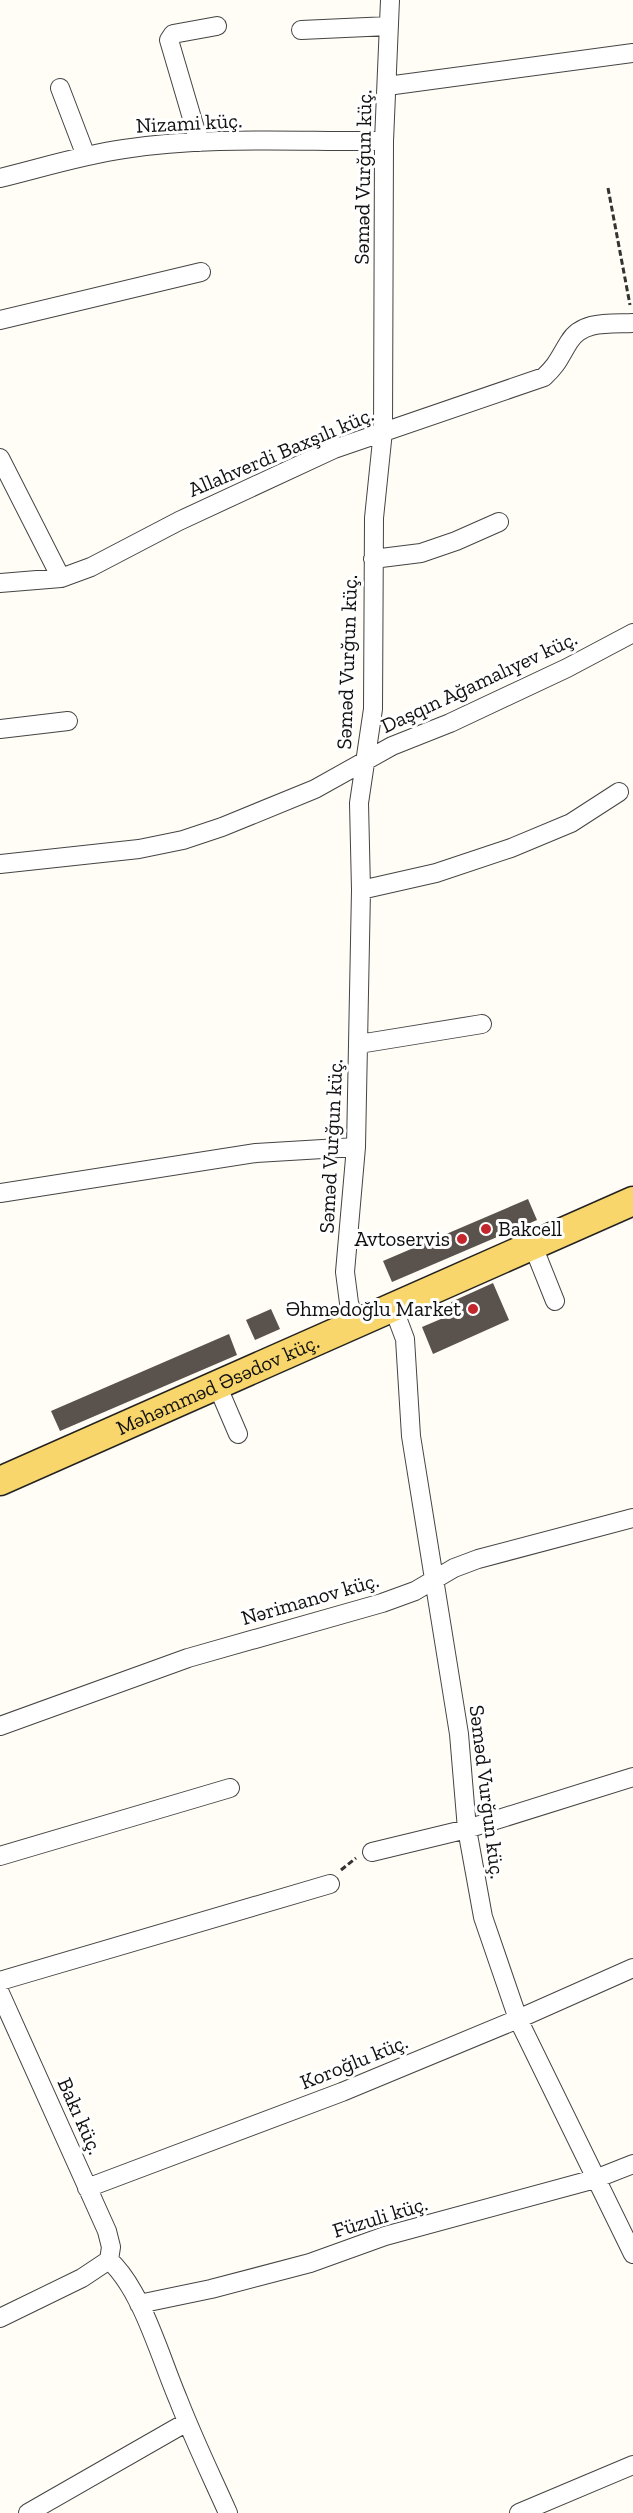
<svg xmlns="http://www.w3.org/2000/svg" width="633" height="2513" viewBox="0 0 633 2513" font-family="'Zilla Slab',serif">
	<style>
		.building { fill: #5a524d }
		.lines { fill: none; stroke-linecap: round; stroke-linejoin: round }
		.street-casing { stroke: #444; stroke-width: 20 }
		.primary-casing { stroke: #222; stroke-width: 31 }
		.path { stroke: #333; stroke-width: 3; stroke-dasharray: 6 3; stroke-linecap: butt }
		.street { stroke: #fff; stroke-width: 18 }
		.primary { stroke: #f9d66b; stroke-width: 28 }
		.poi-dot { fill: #c4262e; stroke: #fff; stroke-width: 2 }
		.labels { text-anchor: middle; stroke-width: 6; stroke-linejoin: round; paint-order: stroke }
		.street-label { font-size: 21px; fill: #111; stroke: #fff }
		.poi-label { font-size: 21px; fill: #111; stroke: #fff; text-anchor: end }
	</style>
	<rect width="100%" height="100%" fill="#fffdf5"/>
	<path class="building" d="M 528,1199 L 537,1220 L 392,1282 L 383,1261 Z
		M 493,1283 L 509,1320 L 433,1354 L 422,1327 L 455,1313 L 451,1302 Z
		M 271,1309 L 280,1329 L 255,1340 L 246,1320 Z
		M 229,1334 L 237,1355 L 60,1431 L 51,1411 Z"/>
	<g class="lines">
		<g class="street-casing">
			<path id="street" d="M 301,30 L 389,26
				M 387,86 L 633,53
				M 60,88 L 86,156
				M 199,142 L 169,40 L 173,34 L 217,26
				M 0,178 C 41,168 82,155 124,149 C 210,136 298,142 384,141
				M 0,320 L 201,272
				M 0,458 L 61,578
				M 373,559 L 421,553 L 456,541 L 499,522
				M 0,583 L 61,578 L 91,567 L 179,521 L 334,449 L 544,377 C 558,364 559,358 569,342 C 582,320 610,324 633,323
				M 0,729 L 68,721
				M 0,864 L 139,849 L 183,840 L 222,827 L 315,789 L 392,746 L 450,723 L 567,668 L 633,633
				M 361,890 L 436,873 L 511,848 L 571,823 L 619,792
				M 359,1044 L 482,1024
				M 0,1193 L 256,1153 L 356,1147
				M 533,1246 L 555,1301
				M 393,1307 L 405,1339 L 411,1436 L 459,1734 L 467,1829 L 483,1917 L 518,2019 L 633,2254
				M 356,1323 L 349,1303 L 345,1272 L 356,1147 L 361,890 L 359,803 L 373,709 L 374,518 L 383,431 L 384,141 L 390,0
				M 217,1385 L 238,1434
				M 0,1726 L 188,1658 L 382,1603 L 415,1591 L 454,1568 L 478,1559 L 633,1518
				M 372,1852 L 467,1829 L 633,1777
				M 0,1856 L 230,1788
				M 0,1981 L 330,1884
				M 0,1993 L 107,2231 L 111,2247 L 109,2260
				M 87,2188 L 342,2092 L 518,2019 L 633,1968
				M 109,2260 C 142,2290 160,2357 178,2399 C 193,2438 211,2475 228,2513
				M 139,2304 L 211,2289 L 310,2263 L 385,2236 L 595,2179 L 633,2164
				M 0,2318 L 82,2278 L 109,2260
				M 28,2513 L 187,2422
				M 519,2513 L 633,2465"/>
		</g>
		<g class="primary-casing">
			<g id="primary">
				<path id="s1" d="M 0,1481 L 633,1201"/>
			</g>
		</g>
		<path class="path" d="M 608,188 L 630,305
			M 341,1870 L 356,1858"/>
		<use href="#street" class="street"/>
		<use href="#primary" class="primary"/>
	</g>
	<g class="poi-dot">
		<circle cx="486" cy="1229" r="6"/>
		<circle cx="462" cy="1239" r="6"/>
		<circle cx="473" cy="1309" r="6"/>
	</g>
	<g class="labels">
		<g class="street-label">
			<text transform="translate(189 123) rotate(-3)" y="7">Nizami küç.</text>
			<text transform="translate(363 177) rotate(-89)" y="7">Səməd Vurğun küç.</text>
			<text transform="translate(281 452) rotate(-23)" y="7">Allahverdi Baxşılı küç.</text>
			<text transform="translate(347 662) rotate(-88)" y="7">Səməd Vurğun küç.</text>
			<text transform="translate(479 682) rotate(-25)" y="7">Daşqın Ağamalıyev küç.</text>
			<text transform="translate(331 1146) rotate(-87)" y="7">Səməd Vurğun küç.</text>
			<text dy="7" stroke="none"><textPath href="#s1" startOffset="238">Məhəmməd Əsədov küç.</textPath></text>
			<text transform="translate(310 1599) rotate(-16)" y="7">Nərimanov küç.</text>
			<text transform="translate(487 1792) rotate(83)" y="7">Səməd Vurğun küç.</text>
			<text transform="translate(354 2062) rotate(-22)" y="7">Koroğlu küç.</text>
			<text transform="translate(80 2116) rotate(66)" y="7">Bakı küç.</text>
			<text transform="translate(380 2217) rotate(-17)" y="7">Füzuli küç.</text>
		</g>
		<g class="poi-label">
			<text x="498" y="1236" text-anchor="start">Bakcell</text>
			<text x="450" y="1246">Avtoservis</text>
			<text x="461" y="1316">Əhmədoğlu Market</text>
		</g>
	</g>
</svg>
